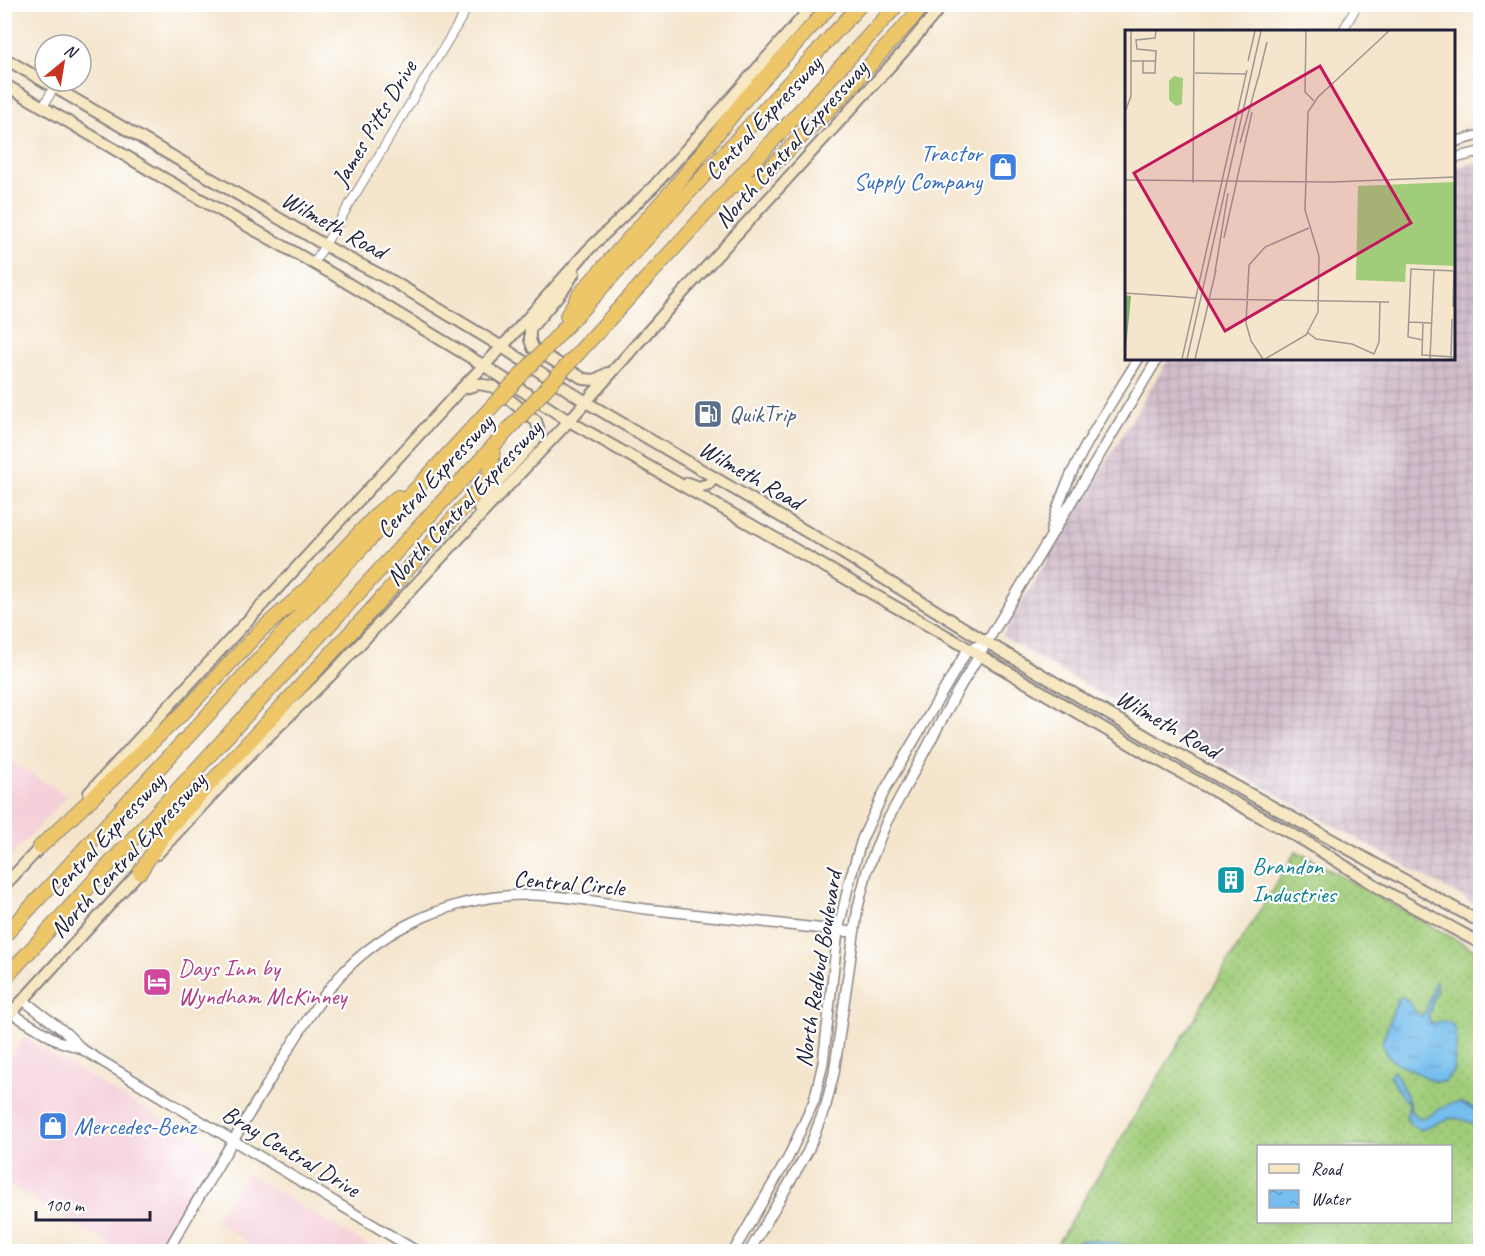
<svg xmlns="http://www.w3.org/2000/svg" width="1485" height="1256" viewBox="0 0 1485 1256" font-family="Caveat,sans-serif">
	<style>
		.built { fill: #f5cfd9 }
		.industrial { fill: url(#industrial-grid) }
		.grass { fill: url(#grass-dots); stroke: #62785a; stroke-width: 1.5; fill-rule: evenodd }
		.water { fill: url(#water-ripples); stroke: #4c7094; stroke-width: 1.5 }
		.lines { fill: none; stroke-linecap: round; stroke-linejoin: round }
		.minor-casing { stroke: #8b8484; stroke-width: 10 }
		.tertiary-casing { stroke: #8b8484; stroke-width: 12 }
		.secondary-casing { stroke: #8b8484; stroke-width: 14 }
		.motorway-casing { stroke: #8b8484; stroke-width: 16 }
		.minor { stroke: #fff; stroke-width: 8 }
		.tertiary { stroke: #fff; stroke-width: 9 }
		.secondary { stroke: #f7e8c3; stroke-width: 10 }
		.motorway { stroke: #ecc669; stroke-width: 14 }
		.motorway-bridge-casing { stroke: #8b8484; stroke-width: 16; stroke-linecap: butt }
		.motorway-bridge { stroke: #ecc669; stroke-width: 14 }
		.labels { text-anchor: middle; stroke-width: 4.5; stroke-linejoin: round; paint-order: stroke }
		.street-label { font-size: 24px; fill: #22223b; stroke: #fff }
		.shop-label { font-size: 24px; fill: #366cbe; stroke: #fff; text-anchor: end }
		.service-label { font-size: 24px; fill: #4e5e75; stroke: #fff; text-anchor: start }
		.culture-label { font-size: 24px; fill: #0d838f; stroke: #fff; text-anchor: start }
		.hotel-label { font-size: 24px; fill: #b23c85; stroke: #fff; text-anchor: start }
		.inset-road { fill: none; stroke: #a09792; stroke-width: 1.5 }
		.view { fill: #c2185b; fill-opacity: 0.15; stroke: #c2185b; stroke-width: 3 }
		.inset-edge { fill: none; stroke: #22223b; stroke-width: 3 }
	</style>
	<defs>
		<pattern id="industrial-grid" width="8" height="8" patternUnits="userSpaceOnUse" patternTransform="scale(1.5)"><rect width="8" height="8" fill="#d1bdcb"/><path d="M0 4h8M4 0v8" fill="none" stroke="#b3a2af"/></pattern>
		<pattern id="grass-dots" width="8" height="8" patternUnits="userSpaceOnUse" patternTransform="scale(1.5)"><rect width="8" height="8" fill="#a1cd7a"/><path d="M2 2h.1M6 6h.1" fill="none" stroke="#8ab06a" stroke-width="1.8" stroke-linecap="round"/></pattern>
		<pattern id="water-ripples" width="26" height="14" patternUnits="userSpaceOnUse" patternTransform="scale(1.5)"><rect width="26" height="14" fill="#75beee"/><path d="M2 4q2-2 4 0t4 0M15 11q2-2 4 0t4 0" fill="none" stroke="#609ac2"/></pattern>
	</defs>
	<rect width="100%" height="100%" fill="#fff"/>
	<filter id="ink" filterUnits="userSpaceOnUse"><feTurbulence type="fractalNoise" baseFrequency=".0167" numOctaves="2"/><feDisplacementMap in="SourceGraphic" scale="12" xChannelSelector="R" yChannelSelector="G"/><feConvolveMatrix kernelMatrix="1 2 1 2 8 2 1 2 1" color-interpolation-filters="sRGB"/></filter>
	<filter id="wash" filterUnits="userSpaceOnUse"><feTurbulence type="fractalNoise" baseFrequency=".008" numOctaves="4" result="noise"/><feDisplacementMap in="SourceGraphic" scale="24" xChannelSelector="R" yChannelSelector="G"/><feGaussianBlur stdDeviation="1.35" result="paint"/><feColorMatrix in="noise" values="0 0 0 0 0 0 0 0 0 0 0 0 0 0 0 0 0 1.4 0 .05"/><feComposite in="paint" operator="in"/></filter>
	<g filter="url(#wash)">
		<rect width="100%" height="100%" fill="#f4e5cc"/>
		<path class="built" d="M 5,758 L 67,796 L 5,862 L 4,862 Z
			M 24,1038 L 216,1151 L 156,1251 L 120,1251 L 5,1183 L 5,1061 Z
			M 246,1173 L 377,1251 L 245,1251 L 249,1243 L 215,1221 Z"/>
		<path class="industrial" d="M 1480,162 L 1480,907 L 1200,752 L 1002,636 L 1168,359 L 1454,358 L 1454,168 Z"/>
		<path class="grass" d="M 1296,851 L 1480,953 L 1480,1251 L 1052,1252 ZM 1258,1146 L 1450,1146 L 1450,1222 L 1258,1222 Z"/>
		<path class="water" d="M 1435,982 L 1437,986 L 1428,1018 L 1432,1023 C 1444,1019 1453,1021 1457,1034 L 1453,1072 L 1445,1081 L 1436,1082 L 1423,1076 L 1392,1060 L 1385,1052 L 1382,1043 L 1398,998 L 1403,997 C 1411,1002 1413,1013 1422,1016 L 1427,1009 Z
			M 1393,1071 C 1398,1076 1412,1106 1411,1112 C 1426,1127 1437,1106 1453,1103 C 1462,1101 1472,1108 1480,1111 L 1480,1127 C 1471,1122 1458,1116 1448,1119 C 1432,1122 1420,1141 1406,1118 L 1409,1107 L 1408,1103 L 1402,1097 L 1390,1076 Z
			M 1090,1240 L 1138,1247 L 1141,1251 L 1073,1251 L 1078,1241 Z"/>
	</g>
	<g filter="url(#ink)">
		<g class="lines">
			<g class="minor-casing">
				<path id="minor" d="M 1342,32 L 1358,4
					M 43,107 L 54,87
					M 314,263 L 470,4"/>
			</g>
			<g class="tertiary-casing">
				<path id="tertiary" d="M 1454,142 L 1480,135
					M 1454,158 L 1480,152
					M 1051,531 C 1064,472 1107,410 1139,358
					M 23,1000 L 65,1032 L 79,1046
					M 11,1013 L 58,1041 L 80,1048 L 418,1252
					M 167,1252 C 199,1197 232,1142 265,1088 C 288,1051 310,1011 338,978 C 385,925 458,895 528,895 C 568,895 607,904 646,909 C 715,916 784,925 853,932
					M 733,1252 L 788,1158 L 814,1101 L 823,1063 L 838,931 L 850,879 L 862,839 L 886,788 L 968,649 L 988,643
					M 749,1252 L 808,1151 L 826,1105 L 834,1073 L 858,907 L 867,871 L 886,823 L 957,692 L 1158,358"/>
			</g>
			<g class="secondary-casing">
				<path id="secondary" d="M 4,58 L 340,254 L 394,282 L 502,347 L 586,402 L 836,549 L 988,643 L 1156,742 L 1480,922
					M 4,84 L 158,175 L 334,275 L 483,365 L 569,421 L 959,643 L 1149,755 L 1308,843 L 1386,892 L 1480,943
					M 574,273 L 566,286 L 530,329 L 530,340 L 533,348 L 584,379 L 595,380 L 608,373
					M 462,389 L 479,384 L 494,387 L 536,421 C 540,430 539,434 534,442 L 495,485 L 479,509
					M 688,483 L 699,487 L 709,484 L 714,477
					M 89,793 L 460,390 L 502,347 L 588,250 L 654,186 L 814,4
					M 157,854 L 252,752 L 330,676 L 569,421 L 668,309 L 903,52 L 943,4
					M 4,886 L 45,842
					M 4,1021 L 144,867"/>
			</g>
			<g class="motorway-casing">
				<path id="motorway" d="M 732,186 L 757,181 L 840,98 L 925,4
					M 567,316 L 579,295 L 674,188 L 744,100 L 832,4
					M 551,343 L 861,4
					M 582,349 L 898,4
					M 40,847 L 184,712 L 259,632 L 302,594 L 380,511 L 398,497
					M 140,872 L 167,830 L 365,617 L 469,501 L 491,473 L 493,446
					M 4,936 L 486,413
					M 4,979 L 509,429"/>
			</g>
			<use href="#minor" class="minor"/>
			<use href="#tertiary" class="tertiary"/>
			<use href="#secondary" class="secondary"/>
			<use href="#motorway" class="motorway"/>
			<g class="motorway-bridge-casing">
				<path id="motorway-bridge" d="M 486,413 L 551,343
					M 509,429 L 582,349"/>
			</g>
			<use href="#motorway-bridge" class="motorway-bridge"/>
		</g>
	</g>
	<defs>
		<g id="shop-square" transform="scale(1.5)"><rect x="-9" y="-9" width="18" height="18" rx="4" fill="#3f7fe0" stroke="#fff"/><path d="M-5-2.5h2.3a2.7 3.5 0 0 1 5.4 0H5L5.5 6h-11ZM-1.5-2.5h3a1.5 2.3 0 0 0-3 0Z" fill="#fff"/></g>
		<g id="fuel-square" transform="scale(1.5)"><rect x="-9" y="-9" width="18" height="18" rx="4" fill="#5c6f8a" stroke="#fff"/><path d="M-5.5-6h7V0h2V4h1.3V-2.5L3-4.5l.8-.8L6-3V5H2.5V1h-1V6h-7ZM-4.2-4.7v3.2H.2V-4.7Z" fill="#fff"/></g>
		<g id="building-square" transform="scale(1.5)"><rect x="-9" y="-9" width="18" height="18" rx="4" fill="#0f9aa8" stroke="#fff"/><path d="M-4-6H4V6H1V3H-1V6H-4ZM-2.5-4.3h1.7v1.8h-1.7ZM.8-4.3h1.7v1.8H.8ZM-2.5-1h1.7V.8h-1.7ZM.8-1h1.7V.8H.8Z" fill="#fff"/></g>
		<g id="hotel-square" transform="scale(1.5)"><rect x="-9" y="-9" width="18" height="18" rx="4" fill="#d1479c" stroke="#fff"/><path d="M-6-4.5h1.5V1H6V5H4.5V3h-9V5H-6ZM-4 0a1.8 1.8 0 1 1 3.6 0ZM.5 0V-2.5h3Q6-2.5 6 0Z" fill="#fff"/></g>
	</defs>
	<g fill-rule="evenodd">
		<use href="#shop-square" x="1003" y="167"/>
		<use href="#fuel-square" x="708" y="414"/>
		<use href="#building-square" x="1231" y="880"/>
		<use href="#hotel-square" x="157" y="982"/>
		<use href="#shop-square" x="53" y="1126"/>
	</g>
	<g class="labels">
		<g class="street-label">
			<text transform="translate(763 118) rotate(-47)" y="8">Central Expressway</text>
			<text transform="translate(374 123) rotate(-59)" y="8">James Pitts Drive</text>
			<text transform="translate(791 144) rotate(-48)" y="8">North Central Expressway</text>
			<text transform="translate(334 225) rotate(29)" y="8">Wilmeth Road</text>
			<text transform="translate(751 475) rotate(30)" y="8">Wilmeth Road</text>
			<text transform="translate(435 476) rotate(-47)" y="8">Central Expressway</text>
			<text transform="translate(464 503) rotate(-47)" y="8">North Central Expressway</text>
			<text transform="translate(1168 724) rotate(30)" y="8">Wilmeth Road</text>
			<text transform="translate(106 835) rotate(-47)" y="8">Central Expressway</text>
			<text transform="translate(128 855) rotate(-47)" y="8">North Central Expressway</text>
			<text transform="translate(569 883) rotate(5)" y="8">Central Circle</text>
			<text transform="translate(818 969) rotate(-81)" y="8">North Redbud Boulevard</text>
			<text transform="translate(291 1151) rotate(31)" y="8">Bray Central Drive</text>
		</g>
		<g class="shop-label">
			<text x="982" y="161">Tractor<tspan x="982" dy="28">Supply Company</tspan></text>
			<text x="74" y="1134" text-anchor="start">Mercedes-Benz</text>
		</g>
		<g class="service-label">
			<text x="729" y="422">QuikTrip</text>
		</g>
		<g class="culture-label">
			<text x="1252" y="874">Brandon<tspan x="1252" dy="28">Industries</tspan></text>
		</g>
		<g class="hotel-label">
			<text x="178" y="976">Days Inn by<tspan x="178" dy="28">Wyndham McKinney</tspan></text>
		</g>
	</g>
	<g transform="translate(1125 30)">
		<rect width="330" height="330" fill="#f4e5cc"/>
		<path d="M 330,152 L 330,236 L 281,234 L 280,252 L 231,250 L 233,156 Z" fill="#a1cd7a"/>
		<path d="M 0,265 L 6,266 L 0,329 Z" fill="#80b06a"/>
		<path d="M 49,46 L 58,48 L 57,74 L 51,76 L 44,70 L 44,51 Z" fill="#a1cd7a"/>
		<path class="inset-road" d="M 181,1 L 180,62 L 189,71M 6,31 L 31,31M 18,31 L 18,43 L 30,43 L 31,21 L 12,19 L 11,10 L 30,8 L 31,1M 123,31 L 130,1M 70,43 L 121,44M 133,49 L 142,12M 0,82 L 6,66 L 6,1M 115,113 L 133,48M 0,150 L 208,152 L 330,147M 68,153 L 69,1M 99,208 L 127,82M 90,242 L 103,163M 0,263 L 71,268M 84,269 L 264,272M 328,277 L 329,241M 82,278 L 91,240M 284,292 L 306,293M 298,293 L 297,325 L 330,327M 182,302 L 191,309 L 227,314 L 249,324 L 254,312 L 255,272M 298,310 L 283,307 L 286,239 L 330,241M 57,329 L 122,40M 62,329 L 136,1M 70,329 L 83,275M 138,329 L 126,311 L 121,293 L 124,235 L 140,217 L 184,198M 140,329 L 181,305 L 193,282 L 194,226 L 180,180 L 183,82 L 193,67 L 264,1M 305,329 L 309,240M 326,329 L 327,289"/>
		<path class="view" d="M 195,36 L 286,193 L 100,301 L 9,143 Z"/>
		<rect width="330" height="330" class="inset-edge"/>
	</g>
	<rect width="1485" height="1256" fill="none" stroke="#fff" stroke-width="24"/>
	<rect x="1257" y="1145" width="195" height="78" fill="#ffffff" stroke="#a7a7b1" stroke-width="1.5"/>
	<rect x="1269" y="1164" width="30" height="9" fill="#f7e8c3" stroke="#a7a7b1" stroke-width="1.5"/>
	<text x="1311" y="1175" font-size="18" fill="#22223b">Road</text>
	<rect x="1269" y="1190" width="30" height="18" fill="url(#water-ripples)" stroke="#a7a7b1" stroke-width="1.5"/>
	<text x="1311" y="1205" font-size="18" fill="#22223b">Water</text>
	<g transform="translate(63 63) rotate(30)"><circle r="28" fill="#ffffff" stroke="#a7a7b1" stroke-width="1.5"/>
	<path d="M0-4.5L10 22L0 15L-10 22Z" fill="#c8321e"/>
	<text y="-9" font-size="16" font-weight="bold" text-anchor="middle" fill="#22223b">N</text>
	</g>
	<path d="M36 1211v9h114v-9" fill="none" stroke="#22223b" stroke-width="3"/>
	<text x="45" y="1211" font-size="18" fill="#22223b" stroke="#ffffff" stroke-width="4.5" paint-order="stroke">100 m</text>
</svg>
